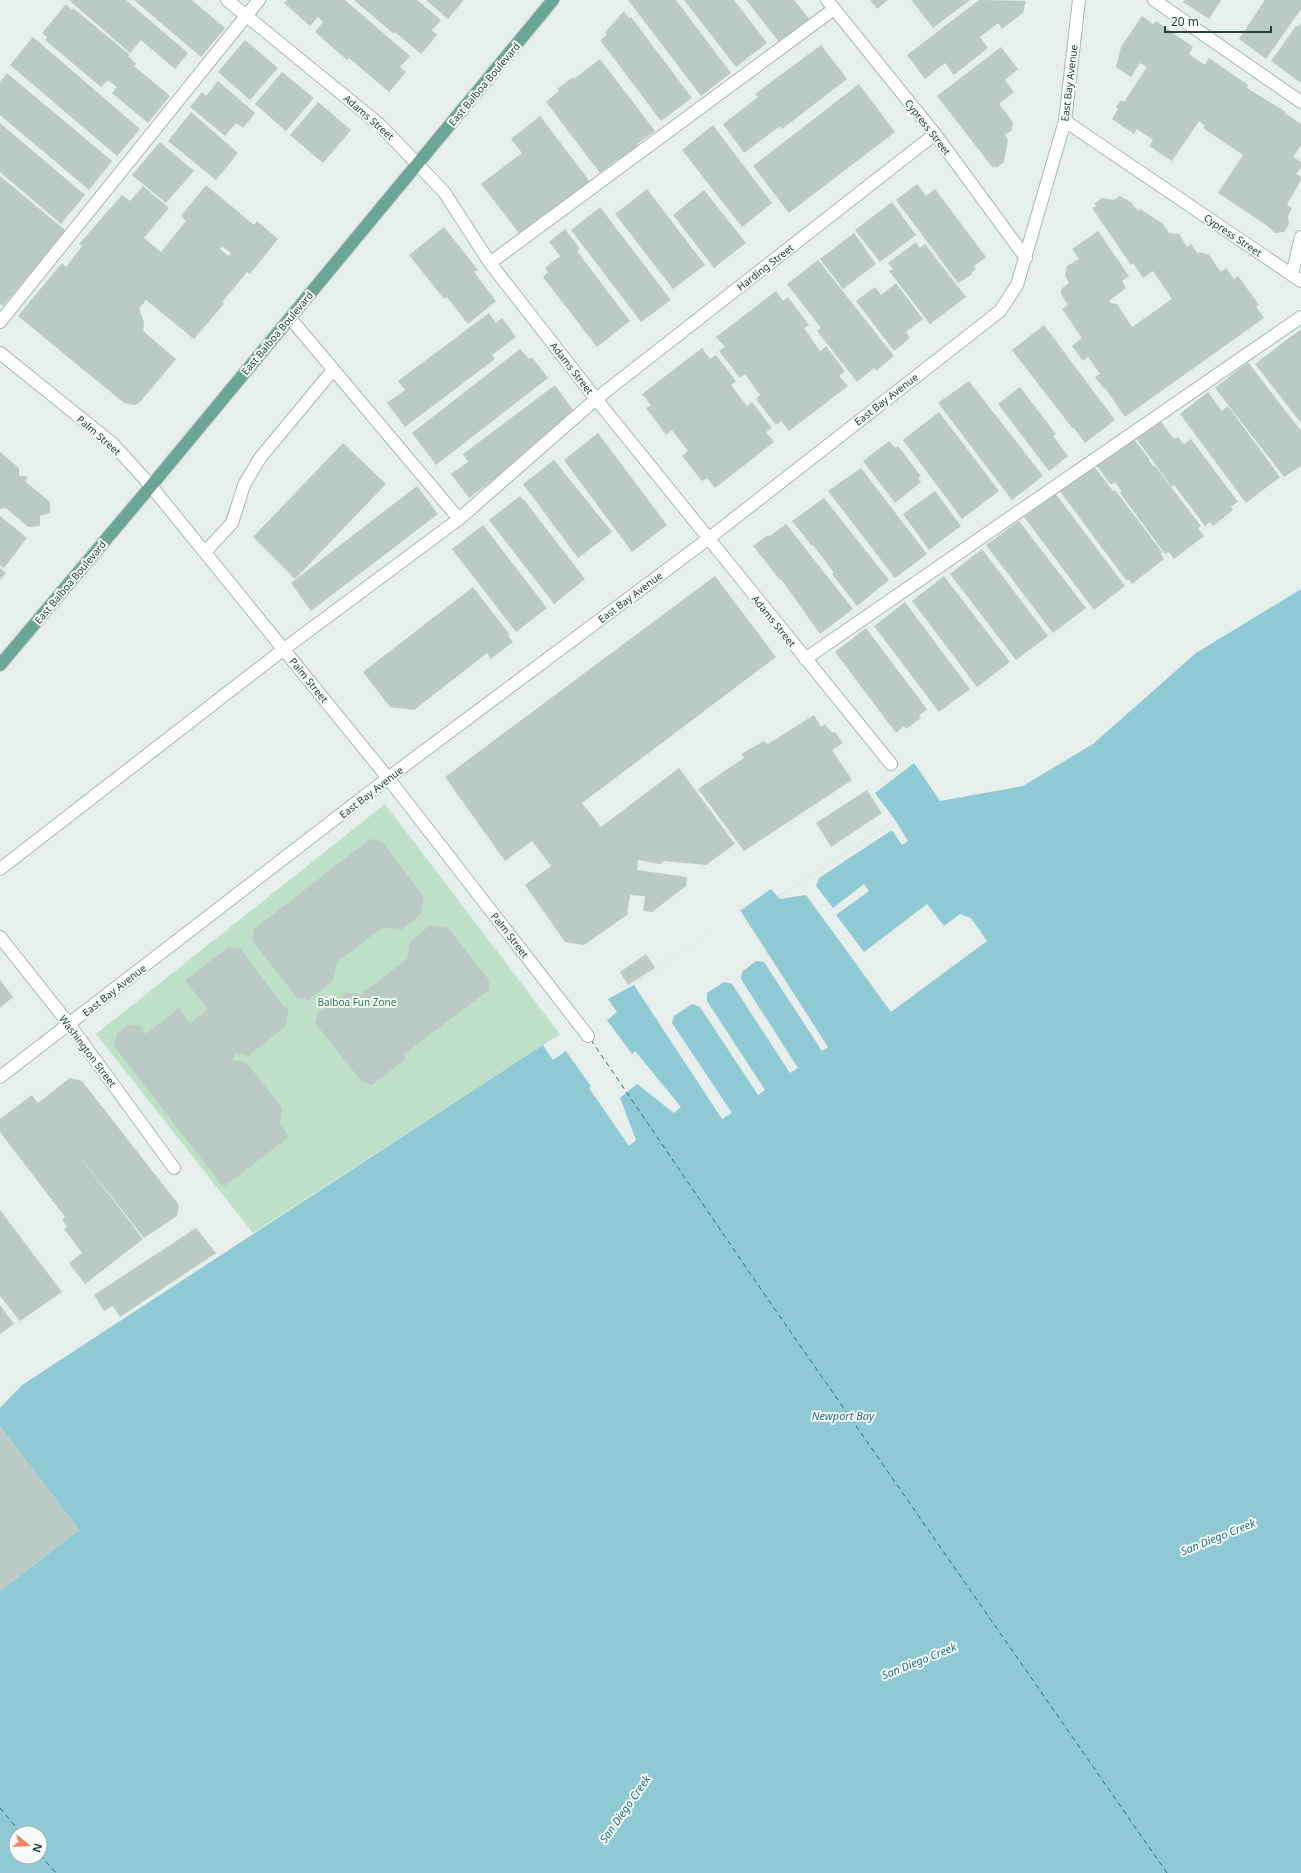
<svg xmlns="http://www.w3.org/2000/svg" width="1301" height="1873" viewBox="0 0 1301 1873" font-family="'Noto Sans',sans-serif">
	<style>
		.green { fill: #bfe0c8 }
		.water { fill: #8ec9d4; fill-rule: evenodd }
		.pier { fill: #e6efeb }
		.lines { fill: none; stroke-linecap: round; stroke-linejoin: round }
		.ferry { stroke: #1c6f80; stroke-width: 1; stroke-dasharray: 5 4; stroke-linecap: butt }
		.building { fill: #bbcac4; fill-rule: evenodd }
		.service-casing { stroke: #a8b8b2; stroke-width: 14 }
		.minor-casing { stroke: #a8b8b2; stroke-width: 14 }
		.primary-casing { stroke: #c2cac8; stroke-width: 14 }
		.service { stroke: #fff; stroke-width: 12 }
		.minor { stroke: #fff; stroke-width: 12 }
		.primary { stroke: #6aa596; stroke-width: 12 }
		.labels { text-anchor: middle; stroke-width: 4; stroke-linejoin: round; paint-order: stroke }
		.street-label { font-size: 10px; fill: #24423a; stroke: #f7fbf9 }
		.park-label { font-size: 10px; fill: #2d7a4b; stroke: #f7fbf9 }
		.water-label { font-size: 11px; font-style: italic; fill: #1c6f80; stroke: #f7fbf9 }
	</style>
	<rect width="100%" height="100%" fill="#e6efeb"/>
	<path class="green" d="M 385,804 L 560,1034 L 253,1233 L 96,1034 Z"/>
	<path class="water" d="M 1301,589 L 1301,1873 L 0,1873 L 0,1591 L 79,1530 L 0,1426 L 0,1408 L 22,1385 L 543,1045 L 553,1060 L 588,1036 L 617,1012 L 608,999 L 634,985 L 771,889 L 778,897 L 895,820 L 875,793 L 914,763 L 940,801 L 1023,786 L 1093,744 L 1196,653 ZM 16,1833 L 40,1833 L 40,1857 L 16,1857 Z"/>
	<path class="pier" d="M 895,820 L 908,841 L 902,845 L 892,830 L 819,878 L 816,886 L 833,908 L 864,884 L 869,891 L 836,915 L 864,952 L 927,904 L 944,926 L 960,914 L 971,918 L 987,941 L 891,1012 L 806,895 L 780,899 L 778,897 Z
		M 740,910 L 828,1047 L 822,1051 L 764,962 L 756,961 L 742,972 L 741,979 L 798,1068 L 790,1073 L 732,984 L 724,982 L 707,993 L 707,1001 L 765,1090 L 758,1095 L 700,1007 L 692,1004 L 674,1016 L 672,1023 L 732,1113 L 722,1119 L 634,985 Z
		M 606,1019 L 632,1054 L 635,1051 L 681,1107 L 674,1113 L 637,1084 L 620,1098 L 636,1140 L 629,1146 L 589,1088 L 591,1086 L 565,1050 L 588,1036 Z"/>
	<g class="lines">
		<path class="ferry" d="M 591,1040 L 758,1285 L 1167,1873
			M 0,1808 L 21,1833
			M 40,1855 L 56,1873"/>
	</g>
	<path class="building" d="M 69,0 L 126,0 L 188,53 L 175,69 L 141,40 L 130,53 Z
		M 134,0 L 192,0 L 225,28 L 201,57 Z
		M 287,0 L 345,0 L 410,56 L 400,67 L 406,72 L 389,92 L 349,58 L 347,60 L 315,32 L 323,22 L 318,17 L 310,26 L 284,3 Z
		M 354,0 L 417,0 L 441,20 L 432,30 L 437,35 L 421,54 L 395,32 L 394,34 Z
		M 426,0 L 464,0 L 448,19 Z
		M 628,0 L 676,0 L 731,73 L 701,96 Z
		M 684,0 L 734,0 L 767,43 L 736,67 Z
		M 746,0 L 794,0 L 810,20 L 780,43 Z
		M 870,0 L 888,0 L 877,9 Z
		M 911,0 L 970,0 L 933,28 Z
		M 979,0 L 1026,1 L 1023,13 L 1002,29 L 998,23 L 980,37 L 988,48 L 954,75 L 945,63 L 925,79 L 907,55 Z
		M 1185,0 L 1221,0 L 1209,19 L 1183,2 Z
		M 1265,0 L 1301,0 L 1301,9 L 1266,59 L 1239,39 Z
		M 66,4 L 72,10 L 73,8 L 130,55 L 128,56 L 136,64 L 134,66 L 170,96 L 148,123 L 112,93 L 117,87 L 108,80 L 101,87 L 45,40 L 47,37 L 42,33 Z
		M 624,11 L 629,18 L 631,17 L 692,98 L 661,121 L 600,40 L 607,35 L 605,32 Z
		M 1142,16 L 1153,24 L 1156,21 L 1193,47 L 1189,54 L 1205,65 L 1209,58 L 1248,85 L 1247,88 L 1286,112 L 1285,113 L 1301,124 L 1301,145 L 1293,157 L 1301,162 L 1301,167 L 1296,174 L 1301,177 L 1301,180 L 1287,205 L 1292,208 L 1288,216 L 1289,224 L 1284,232 L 1275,233 L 1266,225 L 1218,193 L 1243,155 L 1203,128 L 1205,126 L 1199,121 L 1172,161 L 1149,146 L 1153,140 L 1137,129 L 1134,134 L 1112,119 L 1118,109 L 1116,107 L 1121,100 L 1124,102 L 1147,67 L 1140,63 L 1131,77 L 1116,67 L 1121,47 Z
		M 1301,23 L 1301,83 L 1271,61 L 1296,26 L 1298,27 Z
		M 33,37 L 140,129 L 117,156 L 10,65 Z
		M 245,40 L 278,68 L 250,100 L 218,72 Z
		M 821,45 L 847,79 L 782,129 L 780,126 L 744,153 L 723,124 L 758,97 L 755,94 Z
		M 1001,47 L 1018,69 L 1005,80 L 1014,92 L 999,104 L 1013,122 L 1012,130 L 1005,135 L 1008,140 L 1004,162 L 996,168 L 995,166 L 993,168 L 937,96 Z
		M 600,59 L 655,131 L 637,144 L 639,147 L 620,161 L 618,159 L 600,173 L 546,102 L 559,91 L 557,89 L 573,77 L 574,79 Z
		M 282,72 L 314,98 L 286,131 L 255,104 Z
		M 7,73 L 112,161 L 89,190 L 0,115 L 0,82 Z
		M 218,81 L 255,113 L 243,128 L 236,123 L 225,136 L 190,107 L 202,92 L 206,96 Z
		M 859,84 L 895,132 L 789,213 L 753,166 Z
		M 318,102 L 351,130 L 323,163 L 290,135 Z
		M 191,112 L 238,153 L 216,180 L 168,141 Z
		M 540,116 L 591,183 L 522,237 L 481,184 L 522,153 L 511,139 Z
		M 0,123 L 85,195 L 61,224 L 0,172 Z
		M 713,125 L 772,203 L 742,227 L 682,150 Z
		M 160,142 L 194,171 L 166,203 L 132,175 Z
		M 0,176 L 66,231 L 3,306 L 0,304 Z
		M 917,184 L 926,196 L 935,189 L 986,257 L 974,266 L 976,269 L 972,272 L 971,275 L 958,283 L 896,200 Z
		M 206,185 L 254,225 L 257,221 L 278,239 L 250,274 L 247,272 L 222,302 L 224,304 L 194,339 L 146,300 L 139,309 L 144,322 L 143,331 L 176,359 L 140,402 L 135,405 L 124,403 L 18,316 L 62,263 L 66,267 L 82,246 L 79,244 L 122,195 L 130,201 L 143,186 L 169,208 L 144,238 L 161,252 L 186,221 L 181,216 ZM 222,246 L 231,253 L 228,256 L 220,249 Z
		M 647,189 L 705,265 L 673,289 L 615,214 Z
		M 704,190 L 746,243 L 714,268 L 673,215 Z
		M 1120,196 L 1131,202 L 1138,211 L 1140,209 L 1162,223 L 1169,233 L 1179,234 L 1187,247 L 1191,244 L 1198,254 L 1199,252 L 1209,255 L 1221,272 L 1226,268 L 1234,279 L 1238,276 L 1259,305 L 1256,307 L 1264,318 L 1125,417 L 1105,388 L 1104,389 L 1095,377 L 1100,374 L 1088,357 L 1083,361 L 1072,346 L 1082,338 L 1062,309 L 1068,305 L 1061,294 L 1061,289 L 1069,283 L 1065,276 L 1067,266 L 1079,259 L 1072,249 L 1098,231 L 1129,276 L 1122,281 L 1126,288 L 1109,301 L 1111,303 L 1117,304 L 1132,327 L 1172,299 L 1153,271 L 1143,278 L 1133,263 L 1131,265 L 1092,208 L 1096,206 L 1094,204 L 1102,198 L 1114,200 Z
		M 892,202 L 916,235 L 880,262 L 855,230 Z
		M 600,207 L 671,300 L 641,322 L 571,230 Z
		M 444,227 L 478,270 L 474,272 L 496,301 L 468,324 L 447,297 L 444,299 L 409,255 Z
		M 565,229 L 580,249 L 577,251 L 630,321 L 597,347 L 543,277 L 548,272 L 545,268 L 560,256 L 549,242 Z
		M 854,233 L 876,264 L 843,289 L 820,259 Z
		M 916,242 L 920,248 L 925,244 L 966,297 L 930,324 L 889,271 L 893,269 L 888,263 Z
		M 818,260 L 894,356 L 876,371 L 874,368 L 857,382 L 817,331 L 821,328 L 787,284 Z
		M 896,283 L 923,319 L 906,332 L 910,338 L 894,351 L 856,301 L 875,287 L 881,295 Z
		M 776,291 L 783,301 L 788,297 L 809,325 L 804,328 L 820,351 L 826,346 L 845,371 L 839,376 L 848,386 L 789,431 L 781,421 L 776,425 L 756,399 L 760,395 L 745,374 L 740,378 L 719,351 L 725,347 L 716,337 Z
		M 489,313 L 496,323 L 502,318 L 516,337 L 492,355 L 495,359 L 405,427 L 387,403 L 405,390 L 398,381 Z
		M 1044,325 L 1115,420 L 1085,443 L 1074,428 L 1073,429 L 1012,350 Z
		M 1301,329 L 1301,423 L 1255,364 Z
		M 702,348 L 710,359 L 716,355 L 736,381 L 731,385 L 747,406 L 752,402 L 772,428 L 766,432 L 774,442 L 715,488 L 707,478 L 702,481 L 682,456 L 688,451 L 672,430 L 666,435 L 646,408 L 651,405 L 642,394 Z
		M 520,349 L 529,359 L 532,357 L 548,378 L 436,465 L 412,433 Z
		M 1248,362 L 1301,431 L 1301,466 L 1284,477 L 1215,388 Z
		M 969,381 L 1043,476 L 1012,500 L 938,403 Z
		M 555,385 L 575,413 L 560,430 L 469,498 L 451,474 L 468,462 L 463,454 Z
		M 1020,387 L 1056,434 L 1053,436 L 1068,456 L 1049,471 L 998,404 Z
		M 1208,392 L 1222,411 L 1228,406 L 1280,477 L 1246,503 L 1180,414 Z
		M 939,412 L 999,491 L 962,519 L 903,440 Z
		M 1159,419 L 1174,439 L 1178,437 L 1184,444 L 1191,439 L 1238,502 L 1231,507 L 1233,510 L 1213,526 L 1210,522 L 1205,526 L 1174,485 L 1172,487 L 1135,437 Z
		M 598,433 L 667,525 L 632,552 L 564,460 Z
		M 1133,438 L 1150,460 L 1149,461 L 1154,467 L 1155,466 L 1201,526 L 1198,528 L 1204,536 L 1174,559 L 1169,552 L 1165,554 L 1120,493 L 1122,492 L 1115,482 L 1111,485 L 1095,463 Z
		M 889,441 L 895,448 L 898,446 L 921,476 L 918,478 L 921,482 L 895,503 L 863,461 Z
		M 343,443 L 386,484 L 295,579 L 253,537 Z
		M 0,452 L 19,468 L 19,476 L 27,476 L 26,482 L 50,502 L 50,513 L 40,516 L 40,526 L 28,527 L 6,508 L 0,509 Z
		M 554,460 L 612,532 L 578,558 L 523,484 Z
		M 1093,465 L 1113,491 L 1115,490 L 1162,552 L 1161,554 L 1164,559 L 1132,584 L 1128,579 L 1126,580 L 1059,490 Z
		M 861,468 L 927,554 L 895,578 L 828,491 Z
		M 417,486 L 438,514 L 311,611 L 291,583 Z
		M 935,491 L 961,526 L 929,550 L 903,514 Z
		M 1055,493 L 1125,586 L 1094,610 L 1024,517 Z
		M 520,496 L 525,501 L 585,579 L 554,604 L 489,520 Z
		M 824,498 L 889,580 L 857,606 L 832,574 L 834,573 L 813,545 L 812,546 L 792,521 Z
		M 0,516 L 27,538 L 4,568 L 0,565 Z
		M 1019,521 L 1086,608 L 1053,633 L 986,545 Z
		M 786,524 L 853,609 L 820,634 L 781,579 L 780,580 L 753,546 L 768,535 L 770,536 Z
		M 483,525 L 547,608 L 516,632 L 452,549 Z
		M 982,549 L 1048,636 L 1016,660 L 950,574 Z
		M 0,568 L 6,573 L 0,580 Z
		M 715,576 L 776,657 L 582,803 L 601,827 L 679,768 L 735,844 L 706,865 L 664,861 L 660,864 L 638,860 L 637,870 L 687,877 L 686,886 L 652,912 L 643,911 L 645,896 L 630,895 L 627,915 L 584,945 L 565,942 L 525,885 L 551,866 L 532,841 L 505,861 L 445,777 Z
		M 944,576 L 1010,662 L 977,687 L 912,601 Z
		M 473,587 L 510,635 L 508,636 L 513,642 L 491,659 L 487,653 L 414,710 L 390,707 L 363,672 Z
		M 905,602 L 970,689 L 939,712 L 874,626 Z
		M 866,628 L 927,709 L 919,716 L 921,718 L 906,729 L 904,726 L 896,733 L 835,652 Z
		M 814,715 L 821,727 L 825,724 L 832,733 L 835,732 L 843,743 L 832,750 L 852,780 L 744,851 L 698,789 L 744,758 L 741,754 L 764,741 L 768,744 Z
		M 867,790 L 882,813 L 831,847 L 816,823 Z
		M 370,839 L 382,841 L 424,897 L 421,914 L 401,930 L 383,927 L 337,962 L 333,981 L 309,1000 L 297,998 L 252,940 L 254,929 Z
		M 430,925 L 448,928 L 489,980 L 489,990 L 403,1055 L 406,1059 L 372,1085 L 362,1082 L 315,1023 L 318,1012 L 346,993 L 361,994 L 407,959 L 410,942 Z
		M 229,947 L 241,949 L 283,1006 L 289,1007 L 286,1026 L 248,1056 L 234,1053 L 233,1060 L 246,1062 L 282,1108 L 280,1124 L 289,1137 L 223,1187 L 114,1046 L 117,1033 L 129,1024 L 140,1026 L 146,1034 L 179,1008 L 190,1023 L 208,1010 L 185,980 Z
		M 646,954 L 655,968 L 628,985 L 620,972 Z
		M 0,980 L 13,997 L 0,1008 Z
		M 70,1078 L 82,1081 L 179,1205 L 177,1216 L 144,1238 L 69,1143 L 143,1239 L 85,1284 L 69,1263 L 82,1253 L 64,1229 L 67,1227 L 62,1220 L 65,1217 L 0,1132 L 0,1119 L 32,1095 L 38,1103 Z
		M 0,1210 L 62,1292 L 20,1321 L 0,1296 Z
		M 196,1228 L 216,1253 L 120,1317 L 113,1306 L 104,1311 L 94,1295 Z
		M 0,1305 L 14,1324 L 0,1334 Z
		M 0,1426 L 79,1530 L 0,1591 Z"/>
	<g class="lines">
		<g class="service-casing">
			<path id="service" d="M 1154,0 L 1301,102
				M 490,263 L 834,9
				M 1292,275 L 1301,237
				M 290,318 L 459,519
				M 0,322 L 259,0
				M 205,552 L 232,523 L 244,485 L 260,458 L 333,370
				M 805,659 L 1301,317
				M 0,869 L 284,649 L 459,519 L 596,399"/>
		</g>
		<g class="minor-casing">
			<path id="minor" d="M 227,0 L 380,125 L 444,192 L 490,263 L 596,399 L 891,764
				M 827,0 L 935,134 L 1026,258
				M 1065,121 L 1301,281
				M 0,353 L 113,444 L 151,486 L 388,778 L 588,1036
				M 596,399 L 935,134
				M 0,937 L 69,1024 L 174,1168
				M 0,1077 L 388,778 L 708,539 L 1000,311 L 1017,285 L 1065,121 L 1079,0"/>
		</g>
		<g class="primary-casing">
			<path id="primary" d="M 0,665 L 151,486 L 553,0"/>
		</g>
		<use href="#service" class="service"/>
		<use href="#minor" class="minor"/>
		<use href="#primary" class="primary"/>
	</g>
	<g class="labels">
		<g class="street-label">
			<text transform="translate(1069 83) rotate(-83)" y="4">East Bay Avenue</text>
			<text transform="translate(484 84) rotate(-50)" y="4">East Balboa Boulevard</text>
			<text transform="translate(369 117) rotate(41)" y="4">Adams Street</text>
			<text transform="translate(928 127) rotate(52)" y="4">Cypress Street</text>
			<text transform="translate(1233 235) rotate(34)" y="4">Cypress Street</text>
			<text transform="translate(765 267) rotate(-38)" y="4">Harding Street</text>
			<text transform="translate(277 333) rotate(-50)" y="4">East Balboa Boulevard</text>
			<text transform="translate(572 368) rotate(52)" y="4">Adams Street</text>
			<text transform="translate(886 399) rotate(-38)" y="4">East Bay Avenue</text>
			<text transform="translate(99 435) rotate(41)" y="4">Palm Street</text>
			<text transform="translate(70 582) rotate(-50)" y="4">East Balboa Boulevard</text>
			<text transform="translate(630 597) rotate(-37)" y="4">East Bay Avenue</text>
			<text transform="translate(774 621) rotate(51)" y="4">Adams Street</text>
			<text transform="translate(309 680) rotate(51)" y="4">Palm Street</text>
			<text transform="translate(371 792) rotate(-38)" y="4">East Bay Avenue</text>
			<text transform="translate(510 935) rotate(52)" y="4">Palm Street</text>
			<text transform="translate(114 990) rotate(-38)" y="4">East Bay Avenue</text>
			<text transform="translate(88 1051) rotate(53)" y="4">Washington Street</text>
		</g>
		<g class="park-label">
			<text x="357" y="1006">Balboa Fun Zone</text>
		</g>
		<g class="water-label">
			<text x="843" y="1420">Newport Bay</text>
			<text transform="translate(1218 1537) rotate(-22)" y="4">San Diego Creek</text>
			<text transform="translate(919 1661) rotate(-22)" y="4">San Diego Creek</text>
			<text transform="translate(625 1809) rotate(-55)" y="4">San Diego Creek</text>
		</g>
	</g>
	<g transform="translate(28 1845) rotate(108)"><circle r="19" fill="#f7fbf9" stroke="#a3b1ad"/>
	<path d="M0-3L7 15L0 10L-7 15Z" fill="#f4845f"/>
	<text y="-6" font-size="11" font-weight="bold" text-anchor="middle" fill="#24423a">N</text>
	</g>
	<path d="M1165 26v6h106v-6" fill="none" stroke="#24423a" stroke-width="2"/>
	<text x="1171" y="26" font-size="12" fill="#24423a" stroke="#f7fbf9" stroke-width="3" paint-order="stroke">20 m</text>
</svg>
